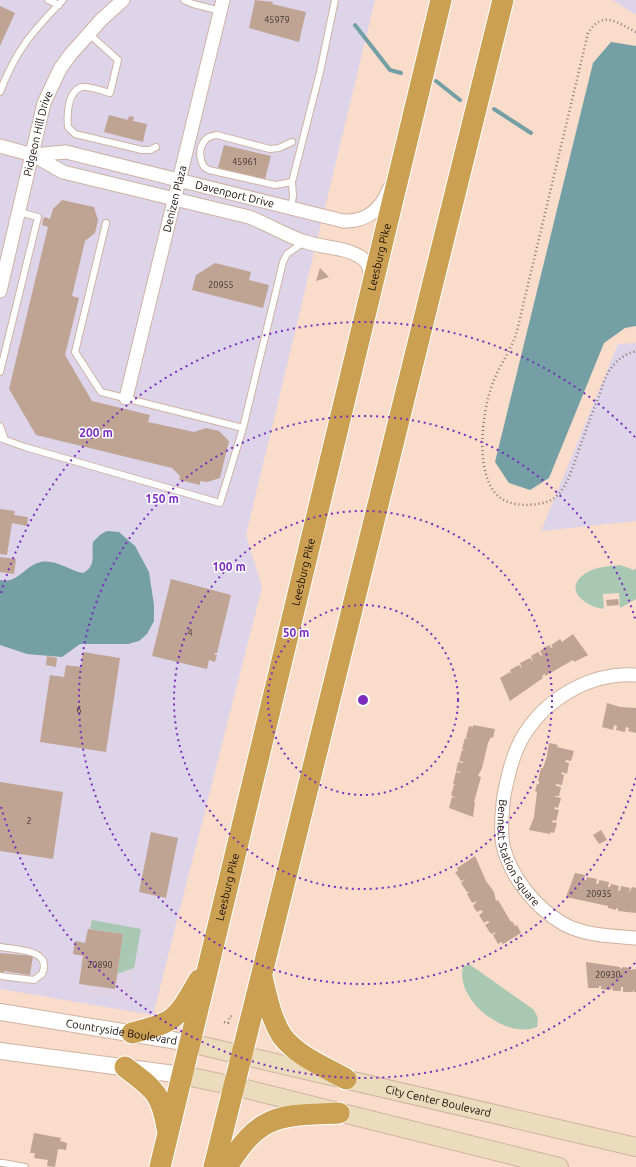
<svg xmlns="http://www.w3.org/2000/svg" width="636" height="1167" viewBox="0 0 636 1167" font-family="Ubuntu,sans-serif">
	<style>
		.commercial { fill: #ddd4e9 }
		.education { fill: #e1d3e6 }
		.green { fill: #a9c8b3 }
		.water { fill: #739fa5 }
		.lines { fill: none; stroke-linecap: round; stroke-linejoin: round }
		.stream { stroke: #739fa5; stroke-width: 4 }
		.building { fill: #bfa393 }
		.service-casing { stroke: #cfb3a2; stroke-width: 8 }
		.minor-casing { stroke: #cfb3a2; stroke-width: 15 }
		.tertiary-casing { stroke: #cfb3a2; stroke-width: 18 }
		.secondary-casing { stroke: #cfb3a2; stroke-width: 20 }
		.trunk-casing { stroke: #fff; stroke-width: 23 }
		.path { stroke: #8d796d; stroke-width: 2.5; stroke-dasharray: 1 3; stroke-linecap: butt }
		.service { stroke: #fff; stroke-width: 6 }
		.minor { stroke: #fff; stroke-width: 13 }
		.tertiary { stroke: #fff; stroke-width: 16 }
		.secondary { stroke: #ecdcbe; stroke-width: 18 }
		.trunk { stroke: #cba053; stroke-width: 21 }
		.ring { fill: none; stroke: #7b2cbf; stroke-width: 2; stroke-dasharray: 2 4 }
		.labels { text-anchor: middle; stroke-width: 3; stroke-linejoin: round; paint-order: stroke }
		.number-label { font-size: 9px; fill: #41322b }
		.street-label { font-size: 11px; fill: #170d08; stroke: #fff }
		.centre { fill: #7b2cbf; stroke: #fff; stroke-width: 2 }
		.ring-label { font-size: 12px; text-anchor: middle; font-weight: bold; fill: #7b2cbf; stroke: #fff; stroke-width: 3; stroke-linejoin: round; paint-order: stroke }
	</style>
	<rect width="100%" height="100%" fill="#f9dcca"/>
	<path class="commercial" d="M 0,0 L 375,0 L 246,535 L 262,587 L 153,1015 L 0,989 Z
		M 612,0 L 636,0 L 636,15 Z
		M 636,343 L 636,521 L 541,531 L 618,344 Z"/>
	<path class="education" d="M 89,919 L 141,928 L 129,1002 L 77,993 Z"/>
	<path class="green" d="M 620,565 L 634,570 L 636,568 L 636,599 L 620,608 L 619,593 L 603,594 L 604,609 C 586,607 561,589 586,573 C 596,567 608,566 620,565 Z
		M 92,920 L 141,929 L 134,968 L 117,974 L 123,934 L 90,929 Z
		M 469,964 L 534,1010 L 538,1018 L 537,1027 C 506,1040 455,1000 463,967 Z"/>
	<path class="water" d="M 611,42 L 636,46 L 636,326 L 625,328 L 604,343 L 549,478 L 530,490 L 509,483 L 495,462 L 593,63 Z
		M 107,531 L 119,532 L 135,546 L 149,572 L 154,605 L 154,621 L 147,634 L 139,641 L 128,644 L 80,644 L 62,657 L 27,654 L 0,645 L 0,580 C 17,585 25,565 41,562 C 56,559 70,571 83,573 C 97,566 91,555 93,542 L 101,534 Z"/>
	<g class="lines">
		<path class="stream" d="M 355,25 L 390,70 L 401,73
			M 436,81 L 460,100
			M 494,109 L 531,133"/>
	</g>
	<path class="building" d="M 255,0 L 273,2 L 272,4 L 306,12 L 299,42 L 249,28 Z
		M 0,6 L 15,13 L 0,46 Z
		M 109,115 L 128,120 L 129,116 L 134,117 L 133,121 L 147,124 L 143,142 L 104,132 Z
		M 224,145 L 271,156 L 265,179 L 218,168 Z
		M 62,200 L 94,207 L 98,220 L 95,233 L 85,241 L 72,296 L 79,298 L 65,355 L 92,401 L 150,415 L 148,422 L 194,432 L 206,428 L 219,431 L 229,441 L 220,478 L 207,482 L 200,481 L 200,485 L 179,480 L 180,476 L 172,468 L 36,435 L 9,389 L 48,227 L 42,225 L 44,217 L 50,219 L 53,209 Z
		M 215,263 L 251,272 L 249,280 L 269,285 L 263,308 L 192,290 L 196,275 Z
		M 320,268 L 329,277 L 316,281 Z
		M 0,509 L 15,511 L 14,515 L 28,517 L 27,526 L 12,523 L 7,555 L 0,554 Z
		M 0,557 L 16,559 L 14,574 L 0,572 Z
		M 171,579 L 231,595 L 217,653 L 215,653 L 215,655 L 217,655 L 215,662 L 209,660 L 207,669 L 152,656 Z
		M 618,599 L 619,605 L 607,606 L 606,600 Z
		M 573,634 L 588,655 L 574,662 L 573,660 L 545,676 L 545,674 L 542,676 L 543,678 L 510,701 L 500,678 L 510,672 L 512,674 L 510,670 L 519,665 L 522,669 L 520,663 L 530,658 L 533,662 L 531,656 L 538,652 L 541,656 L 542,655 L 540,651 L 549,645 L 551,648 L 553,647 L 551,645 L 560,639 L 562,642 Z
		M 83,652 L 120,658 L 106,752 L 40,742 L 50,675 L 64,677 L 66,665 L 81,667 Z
		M 47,656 L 57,658 L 56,667 L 46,665 Z
		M 607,703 L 620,707 L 636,708 L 636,733 L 628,731 L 629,728 L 626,727 L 625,732 L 616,730 L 617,726 L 614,725 L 613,730 L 602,727 Z
		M 473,725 L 495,729 L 493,738 L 491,737 L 488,743 L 482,768 L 478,776 L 481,777 L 474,802 L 475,802 L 473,817 L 449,808 L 452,797 L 456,798 L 451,795 L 454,785 L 457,785 L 453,784 L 456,772 L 460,773 L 461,772 L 456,771 L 458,762 L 463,763 L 463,762 L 459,761 L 462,750 L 466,751 L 462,749 L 465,738 L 469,739 L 466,737 L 469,726 L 473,727 Z
		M 549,743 L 558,745 L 557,747 L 574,751 L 571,761 L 566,760 L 565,762 L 569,763 L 567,774 L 562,772 L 561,774 L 564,775 L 562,785 L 556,784 L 556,786 L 561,787 L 559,796 L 553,796 L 561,798 L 558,808 L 555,807 L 554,809 L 559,810 L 556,821 L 553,820 L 552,822 L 557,823 L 554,833 L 551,832 L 550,834 L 529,830 L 534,817 L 537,792 L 535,791 L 537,784 L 539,784 L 539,781 L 538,781 L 541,768 L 543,768 L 547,756 Z
		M 0,782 L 63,792 L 53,859 L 0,851 Z
		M 601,830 L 607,840 L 599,844 L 593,835 Z
		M 151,832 L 178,838 L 166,898 L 139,892 Z
		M 475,856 L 486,881 L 494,892 L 496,901 L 498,900 L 511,922 L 512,921 L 515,926 L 517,925 L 521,933 L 503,944 L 501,942 L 498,944 L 493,935 L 497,932 L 491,934 L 485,925 L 490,922 L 487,921 L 484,923 L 479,915 L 483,912 L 481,910 L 477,912 L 473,906 L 477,901 L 472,903 L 467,894 L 469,892 L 467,892 L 461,883 L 465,879 L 461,881 L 455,872 L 458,871 L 457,868 Z
		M 575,873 L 585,875 L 584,880 L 586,880 L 587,877 L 597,879 L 596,884 L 599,883 L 599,880 L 609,882 L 608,887 L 610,887 L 611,884 L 619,886 L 618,891 L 620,891 L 621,886 L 630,888 L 629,893 L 632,887 L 636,888 L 636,913 L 618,911 L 618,909 L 616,908 L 616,910 L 608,908 L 608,906 L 566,897 Z
		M 88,929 L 123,934 L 115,989 L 79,984 L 83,956 L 73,954 L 75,941 L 85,943 Z
		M 0,953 L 33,956 L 30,975 L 4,971 L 4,974 L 0,973 Z
		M 586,962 L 620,967 L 620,969 L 623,967 L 630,968 L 630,970 L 636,969 L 636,992 L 634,992 L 634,989 L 633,992 L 623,992 L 623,987 L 621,987 L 621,991 L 613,991 L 612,985 L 611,990 L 601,989 L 601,986 L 599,986 L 599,988 L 588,988 Z
		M 34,1133 L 61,1138 L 60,1141 L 67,1143 L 66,1150 L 58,1149 L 55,1167 L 47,1166 L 48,1160 L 34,1158 L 35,1153 L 30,1153 Z"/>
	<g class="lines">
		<g class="service-casing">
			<path id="service" d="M 48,0 L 59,5
				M 184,0 L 193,4 L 221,11
				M 88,33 L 118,60 L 110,93 C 103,91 90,86 82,87 C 67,91 67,116 68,127 L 75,134 L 142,150 L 150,150 L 156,147
				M 0,92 C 16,50 32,32 63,0
				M 292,142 L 279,148 L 270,149 L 217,135 C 201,136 196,153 204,167 L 209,170 L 275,185 L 292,182
				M 291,208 L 293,196 L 292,182 L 320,72 L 335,0
				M 106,223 L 75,352 L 101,392 L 243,428
				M 0,372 L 38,217 L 19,212
				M 0,426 L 5,440
				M 0,438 L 25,447 L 220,503 L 243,428 L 283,262 L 287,254 L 304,242
				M 0,947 C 16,950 53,949 42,974 L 34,980 L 0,976
				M 0,1163 L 3,1163 L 25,1167"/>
		</g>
		<g class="minor-casing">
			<g id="minor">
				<path d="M 0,146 L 33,155 L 63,172 L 249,217 C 268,224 286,236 306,242 C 323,248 347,247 362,258 C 370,264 370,272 371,281"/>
				<path id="s1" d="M 33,155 L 66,152 L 343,221 C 366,222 381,210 389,189"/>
				<path id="s2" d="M 0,291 L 44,103 L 60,69 L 70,55 L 101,20 L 123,0"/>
				<path id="s3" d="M 126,398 L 223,0"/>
				<path id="s4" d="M 636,675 C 590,672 544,699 521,740 C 512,757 508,776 504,795 C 502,811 500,829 503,846 C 511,877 535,907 562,923 C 584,936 612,936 636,938"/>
			</g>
		</g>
		<g class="tertiary-casing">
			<g id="tertiary">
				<path id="s5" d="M 0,1012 L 190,1043"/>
				<path d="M 0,1051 L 182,1075"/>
			</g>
		</g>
		<g class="secondary-casing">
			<g id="secondary">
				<path id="s6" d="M 190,1043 L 636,1147"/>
				<path d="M 182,1075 L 234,1086 L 559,1167"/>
			</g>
		</g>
		<g class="trunk-casing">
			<g id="trunk">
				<path d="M 262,977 C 267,997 271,1019 282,1036 C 297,1056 325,1067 346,1079"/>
				<path d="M 132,1033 C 177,1021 176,1020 199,980"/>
				<path d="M 125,1067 C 152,1088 161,1091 167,1128"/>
				<path id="s7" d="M 160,1167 L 441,0"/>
				<path d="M 214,1167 L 503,0"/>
				<path d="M 227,1167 C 261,1112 279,1116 339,1113"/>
			</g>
		</g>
		<path class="path" d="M 636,32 C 617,23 603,9 588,33 L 516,335 C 509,353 498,368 492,385 C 482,413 473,480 502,499 C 515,507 536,506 549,501 C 563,495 569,477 574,464 C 581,443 589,422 597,401 C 601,392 603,381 608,373 C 614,362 624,354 636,351
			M 224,1022 L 228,1023 L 230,1016 L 234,1017"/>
		<use href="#service" class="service"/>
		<use href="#minor" class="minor"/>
		<use href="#tertiary" class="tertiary"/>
		<use href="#secondary" class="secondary"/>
		<use href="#trunk" class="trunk"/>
	</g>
	<g class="ring">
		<circle cx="363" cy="700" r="95"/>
		<circle cx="363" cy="700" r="189"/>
		<path d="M636 778A284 284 0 1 1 636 622"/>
		<path d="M635 963A378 378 0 0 1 1 807M1 593A378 378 0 0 1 635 437"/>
	</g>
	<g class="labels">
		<g class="number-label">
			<text x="277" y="23">45979</text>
			<text x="245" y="165">45961</text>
			<text x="221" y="288">20955</text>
			<text x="190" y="636">4</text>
			<text x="79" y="713">6</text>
			<text x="29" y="824">2</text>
			<text x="599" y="897">20935</text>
			<text x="100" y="968">20890</text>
			<text x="608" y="978">20930</text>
		</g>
		<g class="street-label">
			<text dy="4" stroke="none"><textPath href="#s2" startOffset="162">Pidgeon Hill Drive</textPath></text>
			<text dy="4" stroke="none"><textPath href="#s1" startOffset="207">Davenport Drive</textPath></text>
			<text dy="4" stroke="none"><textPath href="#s3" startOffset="205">Denizen Plaza</textPath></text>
			<text dy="4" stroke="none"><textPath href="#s7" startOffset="936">Leesburg Pike</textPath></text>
			<text dy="4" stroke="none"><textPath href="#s7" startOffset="612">Leesburg Pike</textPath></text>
			<text dy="4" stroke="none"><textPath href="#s4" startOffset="259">Bennett Station Square</textPath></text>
			<text dy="4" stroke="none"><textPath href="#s7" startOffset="288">Leesburg Pike</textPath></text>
			<text dy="4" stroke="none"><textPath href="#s5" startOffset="123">Countryside Boulevard</textPath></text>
			<text dy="4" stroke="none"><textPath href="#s6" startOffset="255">City Center Boulevard</textPath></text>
		</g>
	</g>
	<circle cx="363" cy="700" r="6" class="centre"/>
	<g class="ring-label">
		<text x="96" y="437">200 m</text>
		<text x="162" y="503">150 m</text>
		<text x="229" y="571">100 m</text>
		<text x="296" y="637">50 m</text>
	</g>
</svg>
